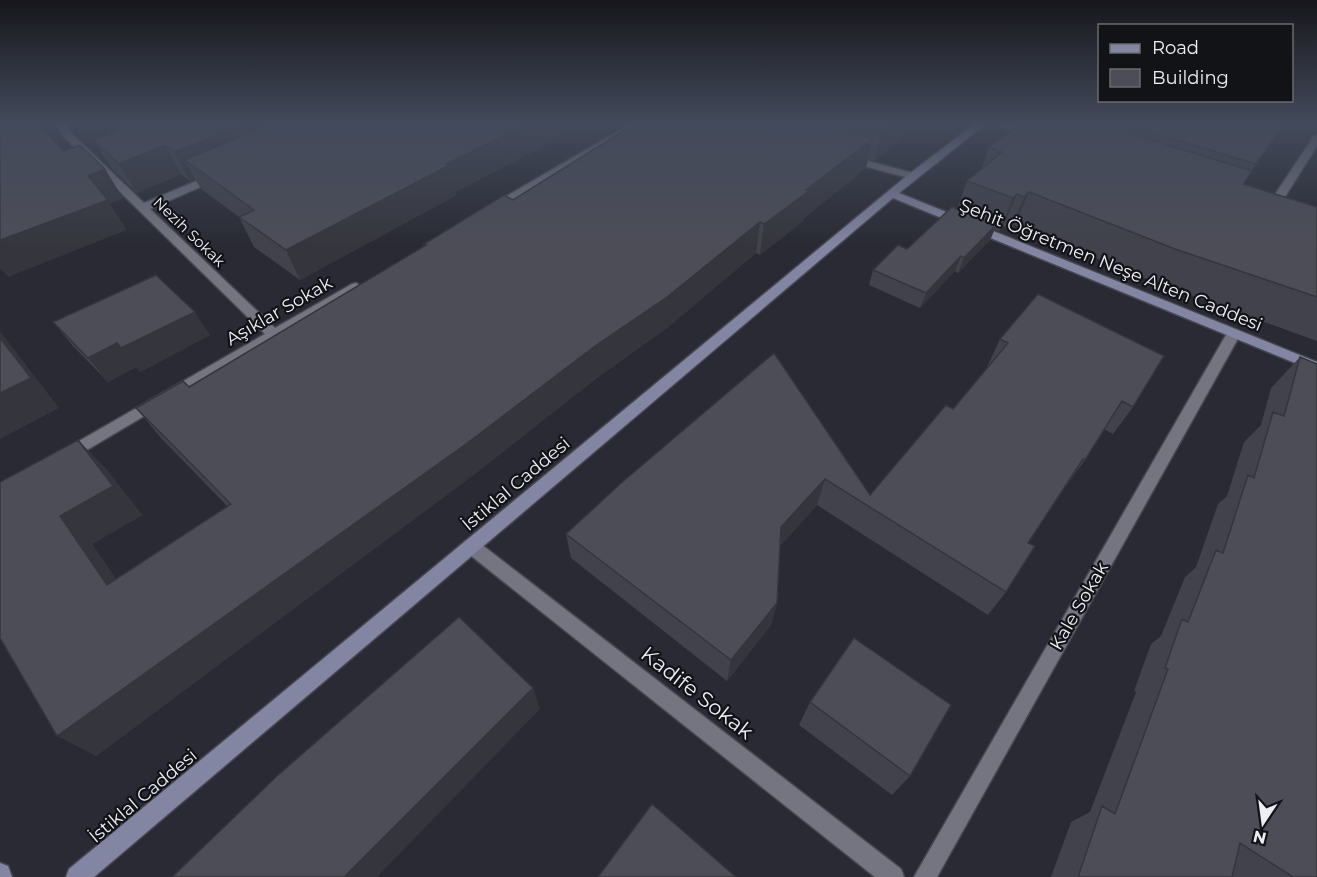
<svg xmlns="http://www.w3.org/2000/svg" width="1317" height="877" viewBox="0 0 1317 877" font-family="Montserrat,sans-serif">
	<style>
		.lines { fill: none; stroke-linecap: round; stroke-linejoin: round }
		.street-casing { stroke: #47484f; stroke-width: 3 }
		.secondary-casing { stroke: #47484f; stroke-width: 3 }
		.street { fill: #747581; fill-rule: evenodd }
		.secondary { fill: #8386a2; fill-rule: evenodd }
		.wall { fill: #41424b }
		.shaded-wall { fill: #35363d }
		.building { fill: #4c4d57; stroke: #35363d; stroke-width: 1.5 }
		.labels { text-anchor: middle; stroke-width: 4.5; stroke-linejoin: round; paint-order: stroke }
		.far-street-label { font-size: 15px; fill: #edeef4; stroke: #121317 }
		.street-label { font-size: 18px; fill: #edeef4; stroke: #121317 }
		.near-street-label { font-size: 21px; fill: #edeef4; stroke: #121317 }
	</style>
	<rect width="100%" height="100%" fill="#292a33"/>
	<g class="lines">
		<g class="street-casing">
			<path id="street" d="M 55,123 L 65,123 L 71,133 L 144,203 L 213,174 L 221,174 L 221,178 L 150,209 L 275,328 L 352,284 L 356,283 L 362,287 L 70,460 L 60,460 L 57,456 L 60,452 L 265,334 L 64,137 Z
				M 632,123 L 643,123 L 497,209 L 489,209 L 488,207 Z
				M 993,123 L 1007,123 L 1037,134 L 1029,136 Z
				M 1317,135 L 1317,146 L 1276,211 L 1274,213 L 1266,213 L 1264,211 L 1314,136 Z
				M 849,156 L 917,174 L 918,176 L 913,179 L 845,161 L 845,157 Z
				M 1233,331 L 1240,335 L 937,877 L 914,877 L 1226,335 Z
				M 471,539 L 477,541 L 901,869 L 904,877 L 875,877 L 465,551 L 463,546 L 465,541 Z"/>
		</g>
		<g class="secondary-casing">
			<path id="secondary" d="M 976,123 L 987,123 L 899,193 L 1317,362 L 1317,372 L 893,198 L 94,877 L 66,877 L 69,869 L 909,174 Z
				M 0,863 L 8,866 L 12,877 L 0,877 Z"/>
		</g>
		<use href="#street" class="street"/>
		<use href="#secondary" class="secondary"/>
	</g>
	<path class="wall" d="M 116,123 L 589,123 L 455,192 L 456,194 L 453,197 L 300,280 L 254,247 L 239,217 L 201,189 L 195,179 L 190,181 L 181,174 L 137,193 L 112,169 L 94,140 L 123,129 Z
		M 636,123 L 922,123 L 874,161 L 868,160 L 866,168 L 804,218 L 803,221 L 760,255 L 756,253 L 667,328 L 598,377 L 476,473 L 96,756 L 78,440 L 106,469 L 142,515 L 92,544 L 116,579 L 227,506 L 161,438 L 136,408 L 189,387 L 425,246 L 424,244 L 513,200 Z
		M 1022,123 L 1284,123 L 1243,184 L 1317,207 L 1317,341 L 1154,282 L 1015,225 L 1010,229 L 1003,226 L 999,231 L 995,229 L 990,240 L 958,273 L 955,271 L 920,308 L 869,285 L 873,270 L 907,249 L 957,209 L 967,181 L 981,170 L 989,147 Z
		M 53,322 L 210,335 L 140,372 L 136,367 L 108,382 L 73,346 Z
		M 1000,339 L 1133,407 L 1113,434 L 1104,429 L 1085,460 L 1066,486 L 1028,543 L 1006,592 L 988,615 L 817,505 L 780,546 L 777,603 L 771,625 L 727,681 L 571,558 L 566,534 L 774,353 L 870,495 L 953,409 L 988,367 L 987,367 Z
		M 1300,357 L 1317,877 L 1051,877 L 1071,822 L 1090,812 L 1136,692 L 1134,691 L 1151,644 L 1161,636 L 1185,577 L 1196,567 L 1218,504 L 1227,496 L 1244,442 L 1261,425 L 1271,388 Z
		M 810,702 L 910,776 L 892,795 L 799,725 Z"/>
	<path class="shaded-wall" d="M 248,123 L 328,123 L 185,160 L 195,179 L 190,181 L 174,152 Z
		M 530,123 L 589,123 L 455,192 L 456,194 L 453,197 L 300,280 L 286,250 L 446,164 Z
		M 894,123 L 922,123 L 874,161 L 881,132 Z
		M 872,139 L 866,168 L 804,218 L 803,221 L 760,255 L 764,224 L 806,190 Z
		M 165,145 L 181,174 L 137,193 L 119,164 Z
		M 105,169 L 123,198 L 110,204 L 127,230 L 8,277 L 0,268 L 0,240 L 88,176 Z
		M 1029,192 L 1015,225 L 1010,229 L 1024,197 Z
		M 1017,194 L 1003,226 L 999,231 L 1013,198 Z
		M 760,222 L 756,253 L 667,328 L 598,377 L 476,473 L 96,756 L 57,736 Z
		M 996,225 L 990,240 L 958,273 L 964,258 Z
		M 961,256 L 955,271 L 920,308 L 926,293 Z
		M 195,312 L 210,335 L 140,372 L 121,348 Z
		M 0,331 L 59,408 L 0,439 Z
		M 117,343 L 136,367 L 108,382 L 88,358 Z
		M 78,440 L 106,469 L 142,515 L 92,544 L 138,611 L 107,585 L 60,516 Z
		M 825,479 L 817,505 L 775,551 L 781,527 Z
		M 777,603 L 771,625 L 727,681 L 731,660 Z
		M 533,688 L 540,709 L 377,877 L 344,877 Z"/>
	<path class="building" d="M 0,123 L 37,123 L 64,151 L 80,145 L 105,169 L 88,176 L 108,200 L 0,240 Z
		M 130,123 L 248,123 L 174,152 L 165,145 L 119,164 L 94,140 L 133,125 Z
		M 275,123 L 530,123 L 446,164 L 449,165 L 446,167 L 286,250 L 239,217 L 254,210 L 185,160 Z
		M 636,123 L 811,123 L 872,139 L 806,190 L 809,191 L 764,224 L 760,222 L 667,297 L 595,346 L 466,444 L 57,736 L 0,638 L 0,482 L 78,440 L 113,486 L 60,516 L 107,585 L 231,504 L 136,408 L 183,381 L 189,387 L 426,245 L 424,244 L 504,195 L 513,200 Z
		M 845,123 L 894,123 L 881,132 Z
		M 1022,123 L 1096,123 L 1252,171 L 1243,184 L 1317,207 L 1317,297 L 1175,249 L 1029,192 L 1024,197 L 1017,194 L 1013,198 L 967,181 L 1002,152 L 989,147 Z
		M 1119,123 L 1284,123 L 1256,164 Z
		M 952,207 L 996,225 L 964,258 L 961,256 L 926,293 L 873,270 L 898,245 L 907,249 Z
		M 156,275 L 195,312 L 121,348 L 117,343 L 88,358 L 53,322 Z
		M 1038,294 L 1164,356 L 1133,407 L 1122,401 L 1085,460 L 1083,459 L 1028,543 L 1035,546 L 1006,592 L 825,479 L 781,527 L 777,603 L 731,660 L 566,534 L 620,484 L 774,353 L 870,495 L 946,405 L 953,409 L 1008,343 L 1000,339 Z
		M 0,338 L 31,378 L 0,393 Z
		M 1300,357 L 1317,364 L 1317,877 L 1293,877 L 1240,843 L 1232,877 L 1078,877 L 1102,806 L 1115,814 L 1168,669 L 1165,668 L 1182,619 L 1188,622 L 1216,550 L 1223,553 L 1248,475 L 1254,478 L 1273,412 L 1284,416 Z
		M 459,617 L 533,688 L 344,877 L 172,877 L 277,776 Z
		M 854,638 L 951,705 L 910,776 L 810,702 Z
		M 652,804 L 736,877 L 598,877 Z"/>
	<linearGradient id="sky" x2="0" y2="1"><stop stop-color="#17171c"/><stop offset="0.5" stop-color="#434a5b"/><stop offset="1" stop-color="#434a5b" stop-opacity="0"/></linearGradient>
	<rect width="1317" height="246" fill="url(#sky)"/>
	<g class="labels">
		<g class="far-street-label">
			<text transform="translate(189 232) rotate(44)" y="5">Nezih Sokak</text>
		</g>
		<g class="street-label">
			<text transform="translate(1111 265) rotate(22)" y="6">Şehit Öğretmen Neşe Alten Caddesi</text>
			<text transform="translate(279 311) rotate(-30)" y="6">Aşıklar Sokak</text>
			<text transform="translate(516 484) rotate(-40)" y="6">İstiklal Caddesi</text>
			<text transform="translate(1079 606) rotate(-60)" y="6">Kale Sokak</text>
			<text transform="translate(143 796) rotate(-40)" y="6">İstiklal Caddesi</text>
		</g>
		<g class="near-street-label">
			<text transform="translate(697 693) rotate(38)" y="7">Kadife Sokak</text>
		</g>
	</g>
	<rect x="1098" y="24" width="195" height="78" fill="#121317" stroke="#6a6b6f" stroke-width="1.5"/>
	<rect x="1110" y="44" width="30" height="9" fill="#8386a2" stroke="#6a6b6f" stroke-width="1.5"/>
	<text x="1152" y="54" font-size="18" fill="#edeef4">Road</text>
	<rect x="1110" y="69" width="30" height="18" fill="#4c4d57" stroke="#6a6b6f" stroke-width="1.5"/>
	<text x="1152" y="84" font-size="18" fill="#edeef4">Building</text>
	<g transform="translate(1263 823) rotate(193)" stroke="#121317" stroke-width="4.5" paint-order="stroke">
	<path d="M0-4.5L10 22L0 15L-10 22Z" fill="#edeef4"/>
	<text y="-9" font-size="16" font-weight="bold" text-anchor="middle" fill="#edeef4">N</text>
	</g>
</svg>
